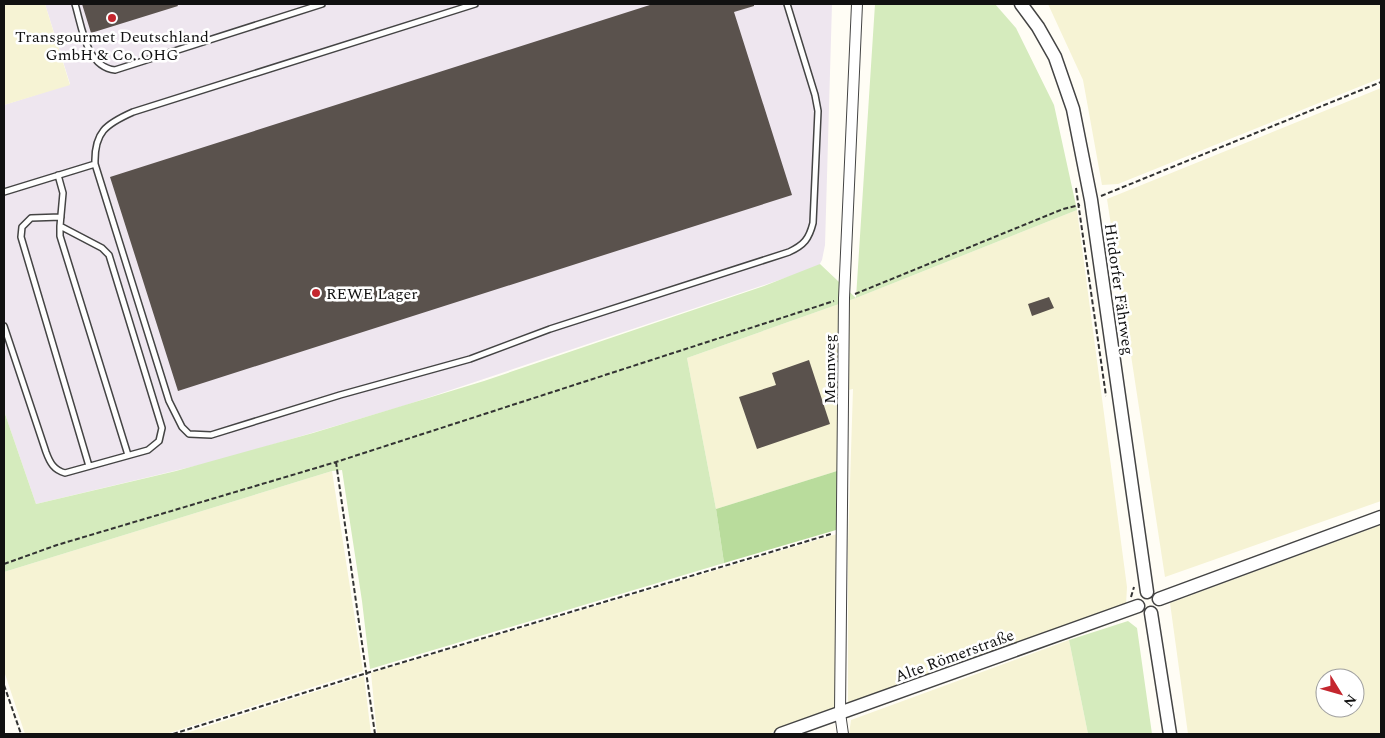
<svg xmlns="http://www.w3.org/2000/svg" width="1385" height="738" viewBox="0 0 1385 738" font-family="Spectral,serif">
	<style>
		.industrial { fill: #eee6ef }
		.farmland { fill: #f6f3d4; fill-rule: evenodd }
		.green { fill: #d5ebbd }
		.forest { fill: #b9dc9c }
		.building { fill: #5a524d }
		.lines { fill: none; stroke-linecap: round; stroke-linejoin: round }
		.service-casing { stroke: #444; stroke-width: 8 }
		.minor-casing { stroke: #444; stroke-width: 12 }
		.tertiary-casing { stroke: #444; stroke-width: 15 }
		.path { stroke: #333; stroke-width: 2; stroke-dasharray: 5 2.5; stroke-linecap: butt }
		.service { stroke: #fff; stroke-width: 5 }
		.minor { stroke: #fff; stroke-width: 10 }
		.tertiary { stroke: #fff; stroke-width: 12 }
		.poi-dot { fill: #c4262e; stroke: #fff; stroke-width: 2 }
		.labels { text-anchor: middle; stroke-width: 5; stroke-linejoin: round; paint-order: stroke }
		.poi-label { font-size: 16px; fill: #111; stroke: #fff }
		.street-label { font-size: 16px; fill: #111; stroke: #fff }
	</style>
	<rect width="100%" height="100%" fill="#fffdf5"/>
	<path class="industrial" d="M 45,4 L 832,4 L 825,245 L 822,260 L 818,267 L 403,406 L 220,460 L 36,504 L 4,411 L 4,105 L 70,84 Z"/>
	<path class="farmland" d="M 4,4 L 45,4 L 70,85 L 4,105 Z
		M 1048,4 L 1381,4 L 1381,78 L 1118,184 L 1102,185 L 1083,80 Z
		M 1381,88 L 1381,501 L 1165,577 L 1107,199 Z
		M 1077,210 L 1127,587 L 1126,605 L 848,705 L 848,546 L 853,389 L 840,392 L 837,471 L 716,509 L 687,358 L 856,298 Z
		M 332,471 L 363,671 L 166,734 L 25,734 L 4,671 L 4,572 Z
		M 1381,525 L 1381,734 L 1188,734 L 1170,603 ZM 1325,678 L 1355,678 L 1355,708 L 1325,708 Z
		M 837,534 L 836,686 L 834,712 L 768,734 L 377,734 L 371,673 Z
		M 1069,640 L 1088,734 L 849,734 L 851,720 Z
		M 364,676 L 371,734 L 183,734 Z"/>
	<path class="green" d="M 875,4 L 995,4 L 1016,28 L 1054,105 L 1077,210 L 856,298 L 687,358 L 716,509 L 724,563 L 370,669 L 362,601 L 342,470 L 332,471 L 4,572 L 4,411 L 36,504 L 176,471 L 313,433 L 484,381 L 764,286 L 820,264 L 856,298 Z
		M 1128,621 L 1137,628 L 1152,734 L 1088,734 L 1069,640 Z"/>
	<path class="forest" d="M 837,471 L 836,530 L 724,563 L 716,509 Z"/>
	<path class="building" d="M 82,4 L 177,4 L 178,6 L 91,33 Z
		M 653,4 L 754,4 L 754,6 L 734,12 L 792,195 L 178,391 L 110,177 Z
		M 1049,297 L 1054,308 L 1032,316 L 1028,304 Z
		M 809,360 L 830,424 L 757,449 L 739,397 L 776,385 L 772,373 Z"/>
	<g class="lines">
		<g class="service-casing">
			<path id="service" d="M 75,4 C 82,27 86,67 115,70 L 322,4
				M 475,4 L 133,112 C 106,124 94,132 95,164 L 169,401 L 182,427 L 189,434 L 211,435 L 340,395 L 470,359 L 550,329 L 789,252 C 804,245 809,239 813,223 L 818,111 L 815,95 L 787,4
				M 4,192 L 95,164
				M 61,217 L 31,218 L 22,227 L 21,237 L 89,466
				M 60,226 L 60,236 L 128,455
				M 4,326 L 46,452 C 50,463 54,470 65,473 L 148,450 L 159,441 L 162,428 L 109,255 L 102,248 L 60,226 L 63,193 L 58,175"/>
		</g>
		<g class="minor-casing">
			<path id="minor" d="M 843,734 L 840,713 L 844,298 L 857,4"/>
		</g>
		<g class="tertiary-casing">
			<path id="tertiary" d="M 1021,4 L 1038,27 L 1055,57 L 1073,109 L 1091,200 L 1147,592
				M 1159,599 L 1381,517
				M 1151,613 L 1170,734
				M 781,734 L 1138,606"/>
		</g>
		<path class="path" d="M 1076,188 L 1106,396
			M 1101,196 L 1381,82
			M 855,294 L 1063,209 L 1080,205
			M 336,462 L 375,734
			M 4,564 L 57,545 L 336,462 L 834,301
			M 1131,597 L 1134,587
			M 4,685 L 21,734
			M 173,734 L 367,673 L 831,534"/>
		<use href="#service" class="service"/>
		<use href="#minor" class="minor"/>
		<use href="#tertiary" class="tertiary"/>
	</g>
	<g class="poi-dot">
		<circle cx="112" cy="18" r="5"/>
		<circle cx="316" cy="293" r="5"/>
	</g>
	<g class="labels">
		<g class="poi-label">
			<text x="112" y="42">Transgourmet Deutschland<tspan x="112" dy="18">GmbH &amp; Co. OHG</tspan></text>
			<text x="326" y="299" text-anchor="start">REWE Lager</text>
		</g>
		<g class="street-label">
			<text transform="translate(1120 289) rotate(82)" y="6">Hitdorfer Fährweg</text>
			<text transform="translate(829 369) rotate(-90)" y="6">Mennweg</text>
			<text transform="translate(954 655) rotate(-20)" y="6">Alte Römerstraße</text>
		</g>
	</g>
	<rect width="1385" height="738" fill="none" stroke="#111111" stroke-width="10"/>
	<g transform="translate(1340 693) rotate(127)"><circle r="24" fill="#ffffff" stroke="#a0a0a0"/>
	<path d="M0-4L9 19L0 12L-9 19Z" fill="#c4262e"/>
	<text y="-8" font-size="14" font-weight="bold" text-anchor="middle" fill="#111111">N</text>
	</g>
</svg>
